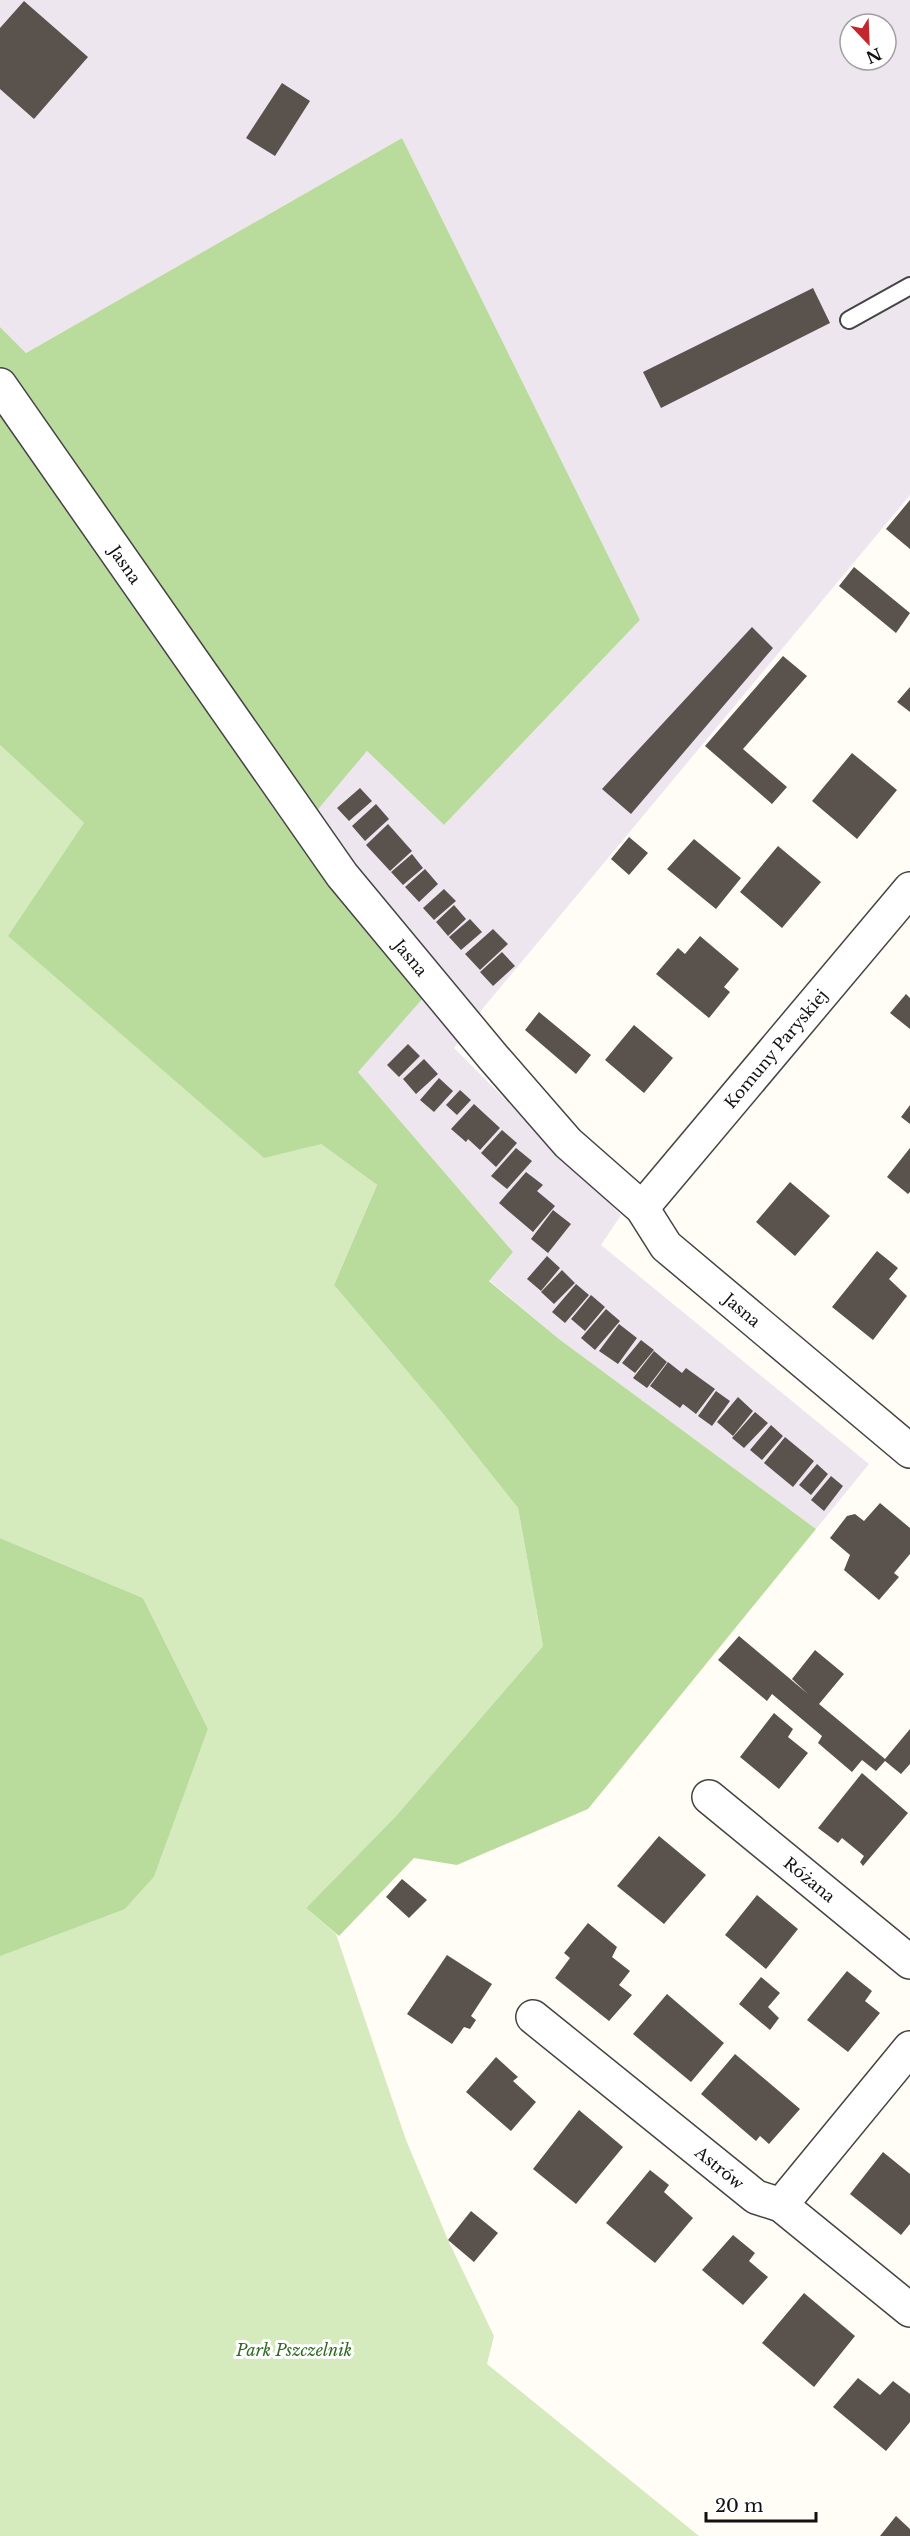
<svg xmlns="http://www.w3.org/2000/svg" width="910" height="2536" viewBox="0 0 910 2536" font-family="'Libre Baskerville',serif">
	<style>
		.industrial { fill: #eee6ef; fill-rule: evenodd }
		.green { fill: #d5ebbd }
		.forest { fill: #b9dc9c }
		.building { fill: #5a524d }
		.lines { fill: none; stroke-linecap: round; stroke-linejoin: round }
		.lane-casing { stroke: #444; stroke-width: 20 }
		.street-casing { stroke: #444; stroke-width: 36 }
		.lane { stroke: #fff; stroke-width: 16 }
		.street { stroke: #fff; stroke-width: 33 }
		.labels { text-anchor: middle; stroke-width: 6; stroke-linejoin: round; paint-order: stroke }
		.street-label { font-size: 16px; fill: #111; stroke: #fff }
		.park-label { font-size: 16px; font-style: italic; fill: #2f6b1f; stroke: #fff }
	</style>
	<rect width="100%" height="100%" fill="#fffdf5"/>
	<path class="industrial" d="M 0,0 L 910,0 L 910,495 L 484,1007 L 454,1048 L 621,1215 L 601,1245 L 869,1464 L 816,1529 L 559,1339 L 489,1280 L 513,1252 L 358,1072 L 313,814 L 367,751 L 444,825 L 640,620 L 402,138 L 26,353 L 0,327 ZM 850,24 L 886,24 L 886,60 L 850,60 Z"/>
	<path class="green" d="M 0,745 L 84,823 L 321,1144 L 377,1185 L 334,1285 L 440,1410 L 518,1508 L 543,1646 L 396,1816 L 306,1908 L 336,1934 L 406,2140 L 448,2240 L 494,2336 L 487,2364 L 699,2536 L 0,2536 L 0,1693 L 125,1909 L 154,1877 L 208,1729 L 143,1598 L 0,1538 Z"/>
	<path class="forest" d="M 402,138 L 640,620 L 444,825 L 367,751 L 314,814 L 445,973 L 358,1072 L 513,1252 L 489,1281 L 559,1339 L 816,1529 L 588,1809 L 457,1865 L 414,1858 L 339,1936 L 306,1908 L 396,1816 L 543,1646 L 518,1508 L 440,1410 L 334,1285 L 377,1185 L 321,1144 L 264,1158 L 8,936 L 84,823 L 0,745 L 0,327 L 26,353 Z
		M 0,1538 L 143,1598 L 208,1729 L 154,1877 L 125,1909 L 0,1956 Z"/>
	<path class="building" d="M 24,1 L 88,57 L 34,119 L 0,89 L 0,28 Z
		M 282,83 L 310,101 L 275,156 L 246,138 Z
		M 813,288 L 830,323 L 661,408 L 643,372 Z
		M 910,500 L 910,549 L 886,529 Z
		M 854,567 L 910,613 L 896,633 L 839,586 Z
		M 752,627 L 773,648 L 631,814 L 602,789 Z
		M 783,656 L 807,676 L 743,749 L 787,787 L 772,804 L 705,746 Z
		M 910,687 L 910,712 L 897,702 Z
		M 852,753 L 897,790 L 857,839 L 812,801 Z
		M 360,788 L 372,801 L 349,821 L 337,808 Z
		M 376,804 L 389,819 L 365,841 L 352,826 Z
		M 388,824 L 412,851 L 390,871 L 366,845 Z
		M 629,837 L 648,853 L 629,875 L 611,859 Z
		M 694,839 L 741,878 L 716,909 L 667,869 Z
		M 778,846 L 821,882 L 782,928 L 740,892 Z
		M 412,854 L 423,868 L 403,885 L 391,872 Z
		M 425,869 L 438,884 L 419,902 L 405,887 Z
		M 444,889 L 456,901 L 434,920 L 423,908 Z
		M 454,905 L 466,919 L 448,936 L 436,922 Z
		M 470,919 L 482,932 L 461,950 L 449,937 Z
		M 493,929 L 508,944 L 480,970 L 465,954 Z
		M 700,936 L 739,969 L 724,987 L 730,992 L 709,1018 L 656,974 L 678,948 L 685,954 Z
		M 502,952 L 515,966 L 493,986 L 480,972 Z
		M 906,994 L 910,998 L 910,1029 L 890,1013 Z
		M 539,1012 L 591,1055 L 576,1074 L 525,1030 Z
		M 634,1025 L 673,1058 L 644,1093 L 605,1060 Z
		M 408,1044 L 420,1056 L 399,1077 L 387,1065 Z
		M 424,1059 L 438,1074 L 416,1094 L 403,1079 Z
		M 439,1078 L 453,1091 L 434,1112 L 420,1100 Z
		M 460,1090 L 471,1100 L 457,1115 L 446,1105 Z
		M 474,1104 L 500,1128 L 480,1150 L 468,1139 L 466,1142 L 451,1129 Z
		M 910,1105 L 910,1124 L 901,1117 Z
		M 502,1130 L 517,1143 L 496,1167 L 481,1153 Z
		M 516,1148 L 532,1161 L 507,1189 L 491,1176 Z
		M 910,1148 L 910,1192 L 908,1194 L 887,1177 Z
		M 526,1172 L 543,1185 L 537,1191 L 555,1206 L 533,1232 L 499,1203 Z
		M 790,1182 L 830,1216 L 795,1256 L 756,1222 Z
		M 553,1210 L 571,1224 L 548,1253 L 531,1239 Z
		M 877,1251 L 898,1268 L 889,1279 L 907,1296 L 873,1340 L 832,1307 Z
		M 547,1256 L 560,1268 L 541,1291 L 527,1279 Z
		M 562,1270 L 575,1283 L 554,1304 L 541,1292 Z
		M 576,1284 L 589,1295 L 565,1323 L 552,1312 Z
		M 591,1295 L 605,1307 L 585,1331 L 571,1319 Z
		M 606,1309 L 620,1321 L 595,1350 L 581,1338 Z
		M 619,1324 L 637,1338 L 618,1364 L 599,1351 Z
		M 641,1340 L 654,1350 L 635,1373 L 622,1363 Z
		M 654,1351 L 667,1362 L 647,1388 L 633,1378 Z
		M 668,1362 L 682,1373 L 686,1368 L 715,1389 L 696,1414 L 683,1404 L 680,1408 L 650,1386 Z
		M 716,1391 L 730,1401 L 712,1426 L 698,1416 Z
		M 738,1397 L 753,1411 L 733,1436 L 717,1422 Z
		M 755,1412 L 768,1423 L 744,1448 L 732,1438 Z
		M 771,1425 L 783,1436 L 762,1460 L 750,1450 Z
		M 785,1437 L 814,1461 L 793,1487 L 764,1463 Z
		M 817,1464 L 828,1474 L 811,1495 L 799,1485 Z
		M 831,1476 L 843,1486 L 824,1511 L 811,1500 Z
		M 880,1503 L 910,1528 L 910,1554 L 894,1573 L 899,1577 L 879,1600 L 844,1570 L 850,1555 L 830,1538 L 847,1516 L 855,1514 L 864,1521 Z
		M 739,1636 L 808,1694 L 792,1679 L 815,1650 L 844,1674 L 819,1704 L 885,1759 L 910,1729 L 910,1764 L 901,1774 L 885,1761 L 876,1771 L 862,1760 L 852,1772 L 818,1743 L 822,1736 L 772,1694 L 767,1701 L 718,1660 Z
		M 774,1713 L 793,1729 L 788,1737 L 808,1753 L 779,1789 L 740,1757 Z
		M 862,1773 L 908,1813 L 863,1866 L 860,1862 L 864,1856 L 842,1838 L 838,1843 L 818,1828 Z
		M 659,1836 L 706,1875 L 664,1924 L 617,1886 Z
		M 402,1879 L 427,1900 L 409,1918 L 386,1897 Z
		M 757,1895 L 798,1929 L 766,1969 L 725,1935 Z
		M 588,1923 L 617,1947 L 612,1957 L 630,1971 L 619,1985 L 632,1995 L 609,2021 L 555,1978 L 570,1958 L 564,1953 Z
		M 447,1955 L 492,1984 L 471,2016 L 476,2020 L 470,2029 L 464,2027 L 452,2044 L 407,2014 Z
		M 847,1971 L 872,1991 L 865,2001 L 880,2013 L 848,2052 L 807,2020 Z
		M 761,1977 L 780,1993 L 768,2007 L 779,2018 L 770,2030 L 739,2004 Z
		M 667,1994 L 724,2043 L 691,2082 L 633,2034 Z
		M 735,2054 L 800,2109 L 769,2144 L 760,2136 L 756,2141 L 701,2094 Z
		M 496,2057 L 518,2077 L 513,2081 L 536,2102 L 511,2131 L 466,2092 Z
		M 579,2110 L 623,2147 L 576,2204 L 533,2169 Z
		M 883,2152 L 910,2174 L 910,2224 L 901,2235 L 850,2194 Z
		M 650,2170 L 669,2185 L 664,2192 L 693,2218 L 655,2263 L 606,2223 Z
		M 471,2211 L 498,2233 L 474,2262 L 448,2240 Z
		M 733,2235 L 755,2253 L 749,2261 L 768,2277 L 743,2305 L 702,2270 Z
		M 804,2293 L 855,2336 L 814,2387 L 762,2343 Z
		M 858,2378 L 880,2395 L 893,2381 L 910,2394 L 910,2422 L 886,2451 L 833,2407 Z
		M 896,2516 L 910,2529 L 910,2536 L 880,2536 Z"/>
	<g class="lines">
		<g class="lane-casing">
			<path id="lane" d="M 849,320 L 910,286"/>
		</g>
		<g class="street-casing">
			<g id="street">
				<path id="s1" d="M 0,385 L 342,875 L 493,1057 L 568,1143 L 642,1208 L 666,1246 L 910,1451"/>
				<path id="s2" d="M 642,1208 L 910,889"/>
				<path id="s3" d="M 709,1797 L 910,1962"/>
				<path id="s4" d="M 533,2017 L 756,2197 L 781,2205 L 910,2310"/>
				<path d="M 781,2205 L 910,2048"/>
			</g>
		</g>
		<use href="#lane" class="lane"/>
		<use href="#street" class="street"/>
	</g>
	<g class="labels">
		<g class="street-label">
			<text dy="6" stroke="none"><textPath href="#s1" startOffset="219">Jasna</textPath></text>
			<text dy="6" stroke="none"><textPath href="#s1" startOffset="705">Jasna</textPath></text>
			<text dy="6" stroke="none"><textPath href="#s2" startOffset="208">Komuny Paryskiej</textPath></text>
			<text dy="6" stroke="none"><textPath href="#s1" startOffset="1191">Jasna</textPath></text>
			<text dy="6" stroke="none"><textPath href="#s3" startOffset="130">Różana</textPath></text>
			<text dy="6" stroke="none"><textPath href="#s4" startOffset="240">Astrów</textPath></text>
		</g>
		<g class="park-label">
			<text x="294" y="2356">Park Pszczelnik</text>
		</g>
	</g>
	<g transform="translate(868 42) rotate(157)"><circle r="28" fill="#ffffff" stroke="#a0a0a0" stroke-width="1.5"/>
	<path d="M0-4.5L10 22L0 15L-10 22Z" fill="#c4262e"/>
	<text y="-9" font-size="16" font-weight="bold" text-anchor="middle" fill="#111111">N</text>
	</g>
	<path d="M706 2512v9h110v-9" fill="none" stroke="#111111" stroke-width="3"/>
	<text x="715" y="2512" font-size="18" fill="#111111" stroke="#ffffff" stroke-width="4.5" paint-order="stroke">20 m</text>
</svg>
